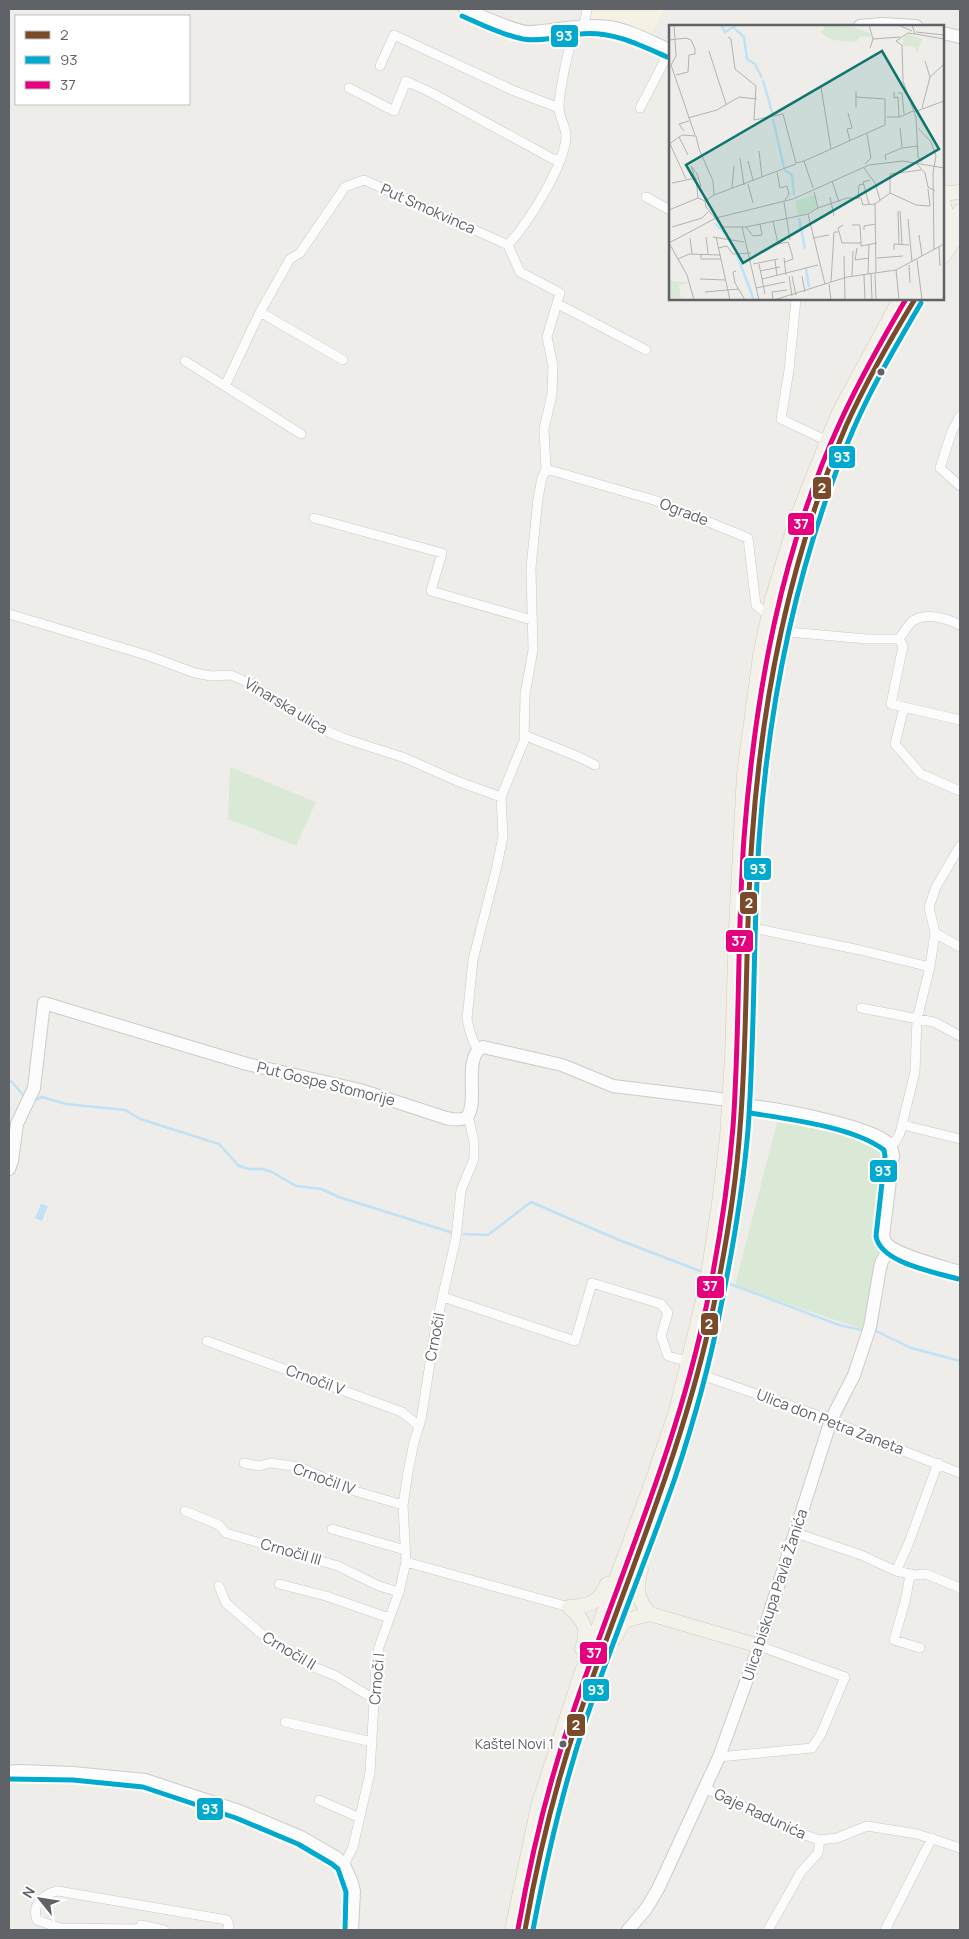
<svg xmlns="http://www.w3.org/2000/svg" width="969" height="1939" viewBox="0 0 969 1939" font-family="Manrope,sans-serif">
	<style>
		.commercial { fill: #f6f1e5 }
		.green { fill: #d9e9d6 }
		.water { fill: #c1e1f5 }
		.lines { fill: none; stroke-linecap: round; stroke-linejoin: round }
		.stream { stroke: #c1e1f5; stroke-width: 2.5 }
		.street-casing { stroke: #c9c9c9; stroke-width: 10 }
		.secondary-casing { stroke: #cbcbcb; stroke-width: 14 }
		.primary-casing { stroke: #d4cbb9; stroke-width: 15 }
		.street { stroke: #fcfcfc; stroke-width: 9 }
		.secondary { stroke: #fcfcfc; stroke-width: 12 }
		.primary { stroke: #f3f1ea; stroke-width: 14 }
		.bus-1-casing { stroke: #fff; stroke-width: 9 }
		.bus-2-casing { stroke: #fff; stroke-width: 9 }
		.bus-3-casing { stroke: #fff; stroke-width: 9 }
		.bus-1 { stroke: #7a4b2a; stroke-width: 5 }
		.bus-2 { stroke: #00a9ce; stroke-width: 5 }
		.bus-3 { stroke: #e5007d; stroke-width: 5 }
		.bus-dot { fill: #5f6367; stroke: #fff; stroke-width: 2 }
		.labels { text-anchor: middle; stroke-width: 4.5; stroke-linejoin: round; paint-order: stroke }
		.bus-label { font-size: 14px; fill: #5f6367; stroke: #fff; text-anchor: end }
		.street-label { font-size: 15px; fill: #5f6367; stroke: #fff }
		.inset-river { fill: none; stroke: #c1e1f5; stroke-width: 2.5 }
		.inset-road { fill: none; stroke: #b1b2b2; stroke-width: 1 }
		.view { fill: #0f766e; fill-opacity: 0.15; stroke: #0f766e; stroke-width: 2.5 }
		.inset-edge { fill: none; stroke: #5f6367; stroke-width: 2.5 }
		.line-badge { stroke: #fff; stroke-width: 2 }
		.badge-label { font-size: 14px; text-anchor: middle; font-weight: bold; fill: #fff }
	</style>
	<rect width="100%" height="100%" fill="#eeedea"/>
	<path class="commercial" d="M 590,9 L 661,9 L 664,10 L 650,36 L 589,23 Z"/>
	<path class="green" d="M 230,767 L 316,802 L 296,846 L 228,819 Z
		M 779,1114 L 866,1135 L 886,1146 L 890,1161 L 879,1252 L 865,1330 L 735,1286 Z"/>
	<path class="water" d="M 41,1204 L 48,1206 L 42,1221 L 35,1218 Z"/>
	<g class="lines">
		<path class="stream" d="M 9,1081 L 12,1082 L 24,1096
			M 35,1100 L 42,1097 L 66,1104 L 125,1110 L 140,1119 L 219,1144 L 239,1166 L 249,1169 L 263,1169 L 272,1172 L 296,1186 L 321,1189 L 339,1197 L 453,1233
			M 464,1234 L 488,1235 L 531,1202 L 619,1240 L 700,1271
			M 730,1284 L 839,1325 L 861,1330
			M 876,1331 L 911,1348 L 960,1361"/>
		<g class="street-casing">
			<path id="street" d="M 584,27 L 587,9
				M 380,66 L 394,35 L 512,90 L 559,108
				M 349,88 L 394,111 L 406,81 L 432,93 L 553,159 L 561,159
				M 640,108 L 670,50
				M 646,197 L 670,210
				M 508,245 C 528,223 565,165 566,136 C 566,126 558,116 559,106 C 560,82 569,52 574,27
				M 796,299 L 789,370 L 781,419 L 819,437
				M 558,304 L 646,350
				M 260,312 L 343,360
				M 185,361 L 301,434
				M 225,386 L 260,312 L 290,259 L 300,253 L 345,187 L 364,180 L 508,245
				M 960,416 L 952,431 L 940,468 L 960,486
				M 546,469 L 657,501 L 748,538 L 756,605 L 762,610
				M 314,518 L 442,553 L 431,591 L 532,620
				M 9,614 L 146,655 L 195,673 L 211,676 L 231,675 L 251,684 L 324,730 L 343,738 L 405,758 L 457,781 L 501,797
				M 788,632 L 867,639 L 899,639 C 903,634 908,624 914,620 C 927,612 948,619 960,625
				M 899,639 L 903,646 L 891,704 L 960,720
				M 904,707 L 895,744 L 921,774 L 960,791
				M 524,735 L 579,757 L 595,765
				M 748,927 L 860,950 L 930,967
				M 935,933 L 960,947
				M 861,1008 L 934,1022 L 960,1036
				M 479,1049 L 474,1043 L 470,1032 L 467,1019 L 473,960 L 497,866 L 503,836 L 501,797 L 524,741 L 525,694 L 533,650 L 531,568 L 538,498 L 542,478 L 546,469 L 544,429 L 552,394 L 553,366 L 547,337 L 560,293 L 520,272 L 508,245
				M 903,1125 L 960,1139
				M 890,1145 L 895,1142 L 900,1133 L 915,1072 L 917,1019 L 930,967 L 935,933 L 929,907 L 936,887 L 960,846
				M 443,1297 L 575,1341 L 592,1283 L 661,1304 L 668,1313 L 661,1336 L 668,1356 L 689,1362
				M 207,1341 L 402,1412 L 419,1426
				M 699,1374 L 831,1420 L 888,1445 L 960,1473
				M 244,1463 L 259,1466 L 270,1463 L 300,1467 L 348,1489 L 403,1505
				M 185,1511 L 219,1525 L 226,1533 L 338,1566 L 379,1586 L 399,1592
				M 332,1529 L 405,1550
				M 796,1533 L 861,1555 L 896,1571 L 915,1575 L 926,1574 L 960,1588
				M 406,1562 L 569,1607
				M 896,1571 L 908,1545 L 938,1463
				M 910,1574 L 906,1598 L 894,1640 L 920,1648
				M 279,1584 L 326,1596 L 389,1618
				M 219,1586 L 226,1603 L 259,1632 L 304,1663 L 336,1676 L 374,1699
				M 285,1722 L 372,1742
				M 719,1757 L 812,1748 L 821,1734 L 845,1677 L 759,1646
				M 705,1788 L 795,1832 L 820,1840 L 837,1838 L 867,1826 L 917,1834 L 960,1848
				M 319,1800 L 360,1818
				M 344,1865 L 353,1847 L 370,1773 L 376,1666 L 379,1647 L 399,1592 L 406,1562 L 403,1505 L 408,1472 L 414,1442 L 421,1420 L 436,1325 L 456,1238 L 461,1190 L 474,1159 L 474,1142 L 468,1115
				M 139,1929 L 60,1928 L 37,1920 C 31,1905 44,1893 58,1891 L 227,1920 L 229,1926 L 227,1930
				M 138,1930 L 141,1925 L 164,1930
				M 768,1930 L 801,1872 L 818,1853 L 820,1840
				M 885,1930 L 932,1838"/>
		</g>
		<g class="secondary-casing">
			<path id="secondary" d="M 465,9 C 479,15 515,32 529,32 C 556,31 583,23 609,27 C 630,30 651,42 670,50
				M 860,26 L 882,24 L 916,26
				M 943,33 L 960,37
				M 751,1106 C 777,1109 875,1126 890,1145 C 892,1148 892,1152 893,1156 L 883,1236 C 884,1240 885,1243 889,1246 C 901,1256 944,1267 960,1272
				M 9,1169 L 12,1161 L 17,1124 L 34,1088 L 44,1003 L 247,1064 L 360,1090 L 446,1118 C 452,1119 459,1121 465,1118 C 481,1109 461,1056 483,1047 L 562,1065 L 613,1086 L 720,1099
				M 9,1772 L 18,1771 L 73,1773 L 145,1780 L 239,1811 L 301,1837 L 337,1858 L 344,1865 L 351,1880 L 354,1891 L 352,1930
				M 628,1930 L 646,1909 L 658,1889 L 719,1757 L 759,1646 L 831,1420 L 854,1375 L 870,1327 L 880,1268 L 882,1261 L 890,1248"/>
		</g>
		<g class="primary-casing">
			<path id="primary" d="M 943,192 L 951,193 L 960,192
				M 943,201 L 946,213 L 943,223
				M 943,235 L 960,211
				M 943,257 L 960,232
				M 641,1569 C 636,1588 637,1600 650,1614
				M 569,1607 C 585,1621 589,1629 582,1649
				M 569,1607 C 589,1606 599,1603 607,1584
				M 615,1638 L 622,1624 L 627,1620 L 650,1614 L 759,1646
				M 512,1930 L 538,1806 L 580,1677 L 652,1482 L 676,1411 L 706,1288 L 720,1196 L 727,1137 L 732,1059 L 736,928 L 744,774 L 760,656 L 772,599 L 797,517 L 838,414 L 900,299
				M 525,1930 C 538,1857 555,1786 579,1716 C 623,1587 681,1463 709,1329 C 725,1254 738,1179 742,1102 C 747,1014 746,926 752,838 C 765,647 810,461 915,299"/>
		</g>
		<use href="#street" class="street"/>
		<use href="#secondary" class="secondary"/>
		<use href="#primary" class="primary"/>
		<g class="bus-1-casing">
			<path id="bus-1" d="M 525,1930 C 538,1857 555,1786 579,1716 C 626,1579 685,1447 714,1304 C 726,1246 736,1187 740,1128 C 748,1031 745,935 752,839 C 762,697 790,557 846,426 C 866,382 890,340 915,299"/>
		</g>
		<g class="bus-2-casing">
			<path id="bus-2" d="M 462,16 C 481,24 502,35 523,39 C 541,42 561,36 580,34 C 612,31 638,44 667,57
				M 750,1113 C 788,1119 854,1127 884,1150 L 885,1156 L 876,1236 C 880,1263 935,1272 958,1279
				M 10,1779 L 73,1780 L 143,1787 L 236,1818 L 298,1844 L 332,1864 L 338,1869 L 346,1892 L 345,1930
				M 533,1930 C 546,1861 562,1792 584,1725 C 612,1641 646,1561 675,1478 C 694,1421 710,1364 721,1306 C 733,1248 743,1189 748,1130 C 755,1034 753,937 759,841 C 769,700 797,560 853,430 C 872,386 897,344 921,303"/>
		</g>
		<g class="bus-3-casing">
			<path id="bus-3" d="M 518,1929 C 531,1856 548,1784 572,1715 C 618,1578 678,1446 707,1303 C 719,1245 728,1186 733,1127 C 740,1031 737,934 744,838 C 755,695 781,549 842,418 C 861,377 883,338 906,299"/>
		</g>
		<use href="#bus-1" class="bus-1"/>
		<use href="#bus-2" class="bus-2"/>
		<use href="#bus-3" class="bus-3"/>
	</g>
	<g class="bus-dot">
		<circle cx="881" cy="372" r="4.5"/>
		<circle cx="563" cy="1744" r="4.5"/>
	</g>
	<g class="labels">
		<g class="bus-label">
			<text x="554" y="1749">Kaštel Novi 1</text>
		</g>
		<g class="street-label">
			<text transform="translate(428 209) rotate(24)" y="5">Put Smokvinca</text>
			<text transform="translate(684 512) rotate(21)" y="5">Ograde</text>
			<text transform="translate(286 706) rotate(31)" y="5">Vinarska ulica</text>
			<text transform="translate(326 1084) rotate(14)" y="5">Put Gospe Stomorije</text>
			<text transform="translate(435 1337) rotate(-79)" y="5">Crnočil</text>
			<text transform="translate(315 1380) rotate(20)" y="5">Crnočil V</text>
			<text transform="translate(830 1422) rotate(21)" y="5">Ulica don Petra Zaneta</text>
			<text transform="translate(324 1479) rotate(20)" y="5">Crnočil IV</text>
			<text transform="translate(291 1552) rotate(16)" y="5">Crnočil III</text>
			<text transform="translate(775 1595) rotate(-72)" y="5">Ulica biskupa Pavla Žanića</text>
			<text transform="translate(289 1651) rotate(31)" y="5">Crnočil II</text>
			<text transform="translate(377 1679) rotate(-85)" y="5">Crnoči l</text>
			<text transform="translate(760 1814) rotate(25)" y="5">Gaje Radunića</text>
		</g>
	</g>
	<g transform="translate(669 25)">
		<rect width="275" height="275" fill="#eeedea"/>
		<path d="M 157,0 L 184,2 L 201,8 L 201,12 L 192,11 L 187,17 L 164,15 L 152,8 ZM 240,9 L 253,14 L 248,28 L 246,22 L 234,21 L 234,13 ZM 146,170 L 148,184 L 129,191 L 126,176 ZM 0,255 L 20,258 L 10,260 L 12,275 L 0,275 Z" fill="#d9e9d6"/>
		<path class="inset-river" d="M 52,0 L 56,7 L 64,2 L 75,12 L 78,34 L 86,39 L 93,53M 94,55 L 104,91M 104,94 L 115,143M 115,145 L 123,150 L 125,170M 130,193 L 136,224M 46,198 L 59,212M 68,230 L 85,275M 137,244 L 140,262"/>
		<path class="inset-road" d="M 5,0 L 7,31 L 2,40 L 26,110M 200,0 L 204,14 L 201,23M 229,0 L 243,6M 243,0 L 246,9 L 239,8 L 227,16 L 233,20 L 234,56 L 247,92 L 249,132 L 253,137M 247,7 L 275,10M 246,9 L 275,14M 59,12 L 62,14 L 66,44 L 87,61 L 85,95 L 114,89 L 127,138 L 135,136 L 144,163M 204,14 L 231,12M 0,15 L 17,13 L 22,15 L 26,24 L 26,29 L 20,30 L 19,47 L 7,50M 40,26 L 57,79M 261,52 L 275,39M 152,62 L 162,124M 225,67 L 225,73 L 229,72 L 230,92M 229,68 L 233,68 L 235,89M 187,82 L 187,66M 253,83 L 261,52 L 256,36M 245,87 L 275,76M 179,88 L 183,103 L 178,104 L 181,116M 218,92 L 231,92 L 244,86M 19,93 L 48,85 L 70,72 L 88,74M 231,103 L 233,122M 249,103 L 262,117 L 267,131 L 264,148 L 265,224M 15,106 L 10,99 L 20,96M 10,112 L 19,130M 0,119 L 13,110 L 27,111 L 30,124 L 44,156 L 45,170 L 36,176 L 37,182 L 53,202 L 77,202 L 139,189M 1,119 L 17,154M 90,126 L 93,152M 71,133 L 75,160M 217,135 L 216,130 L 233,123 L 249,121M 79,136 L 84,155M 135,136 L 216,100 L 216,74 L 187,72M 247,138 L 256,148 L 259,162 L 266,166M 196,139 L 202,133 L 198,109M 195,143 L 206,158 L 211,175M 108,147 L 111,163 L 118,161 L 120,169 L 116,175M 26,153 L 22,141 L 28,149 L 32,161 L 29,162M 163,156 L 170,177M 3,158 L 27,153 L 29,173M 79,159 L 84,178M 63,163 L 65,141M 259,164 L 261,181M 145,167 L 149,183 L 139,189 L 156,259M 221,168 L 221,149 L 252,145M 45,170 L 127,139M 161,172 L 165,191M 189,173 L 190,160 L 194,159M 115,177 L 121,215M 200,179 L 194,157 L 201,155M 206,179 L 207,248M 206,179 L 221,168 L 247,180 L 261,181M 149,183 L 178,173 L 192,173 L 194,180 L 206,179M 0,185 L 29,173 L 36,176M 229,186 L 230,219M 231,186 L 233,219M 239,194 L 243,237M 104,196 L 109,219 L 119,217 L 122,226 L 124,234 L 116,237M 174,200 L 169,203 L 173,218 L 192,218 L 192,221 L 208,218M 183,200 L 191,200 L 192,218M 3,202 L 33,193 L 39,187M 73,202 L 90,275M 77,202 L 84,211 L 93,210 L 91,199M 195,205 L 195,201 L 207,199M 250,210 L 253,231M 37,212 L 39,229M 44,212 L 75,217M 47,212 L 61,275M 21,213 L 23,229M 144,213 L 160,210M 0,218 L 47,193 L 124,174 L 200,140 L 234,136 L 275,143M 0,218 L 18,250 L 25,275M 270,222 L 271,241M 49,223 L 58,221 L 64,229 L 82,228M 188,223 L 186,235 L 200,233M 225,225 L 225,219 L 240,220M 32,230 L 32,234 L 52,234M 175,231 L 176,275M 115,233 L 117,250M 208,233 L 234,231M 9,234 L 20,229 L 51,230M 106,235 L 108,251M 248,235 L 253,275M 84,239 L 109,234M 90,239 L 96,269M 240,240 L 241,258M 227,245 L 230,275M 67,246 L 64,247 L 66,258 L 76,275M 91,246 L 111,242M 199,249 L 200,219M 202,249 L 203,275M 206,249 L 207,275M 195,250 L 196,275M 120,251 L 123,271M 123,251 L 127,270M 133,251 L 136,267M 183,251 L 184,226M 31,254 L 57,255M 93,254 L 149,240M 162,257 L 165,207 L 169,207M 160,259 L 162,275M 87,263 L 116,257M 36,267 L 70,264M 104,275 L 103,267 L 118,265M 105,275 L 178,252 L 227,245 L 275,219"/>
		<path class="view" d="M 213,26 L 270,124 L 74,238 L 17,140 Z"/>
		<rect width="275" height="275" class="inset-edge"/>
	</g>
	<g class="line-badge">
		<rect x="550" y="24" width="29" height="24" rx="5" fill="#00a9ce"/>
		<rect x="828" y="445" width="28" height="24" rx="5" fill="#00a9ce"/>
		<rect x="812" y="476" width="20" height="24" rx="5" fill="#7a4b2a"/>
		<rect x="787" y="512" width="28" height="24" rx="5" fill="#e5007d"/>
		<rect x="743" y="857" width="29" height="24" rx="5" fill="#00a9ce"/>
		<rect x="739" y="891" width="19" height="24" rx="5" fill="#7a4b2a"/>
		<rect x="725" y="929" width="29" height="24" rx="5" fill="#e5007d"/>
		<rect x="869" y="1159" width="29" height="24" rx="5" fill="#00a9ce"/>
		<rect x="696" y="1275" width="29" height="24" rx="5" fill="#e5007d"/>
		<rect x="700" y="1312" width="19" height="24" rx="5" fill="#7a4b2a"/>
		<rect x="579" y="1641" width="29" height="24" rx="5" fill="#e5007d"/>
		<rect x="582" y="1678" width="28" height="24" rx="5" fill="#00a9ce"/>
		<rect x="566" y="1713" width="20" height="24" rx="5" fill="#7a4b2a"/>
		<rect x="196" y="1797" width="28" height="24" rx="5" fill="#00a9ce"/>
	</g>
	<g class="badge-label">
		<text x="564" y="41">93</text>
		<text x="842" y="462">93</text>
		<text x="822" y="493">2</text>
		<text x="801" y="529">37</text>
		<text x="758" y="874">93</text>
		<text x="749" y="908">2</text>
		<text x="739" y="946">37</text>
		<text x="883" y="1176">93</text>
		<text x="710" y="1291">37</text>
		<text x="709" y="1329">2</text>
		<text x="594" y="1658">37</text>
		<text x="596" y="1695">93</text>
		<text x="576" y="1730">2</text>
		<text x="210" y="1814">93</text>
	</g>
	<rect width="969" height="1939" fill="none" stroke="#5f6367" stroke-width="20"/>
	<rect x="15" y="15" width="175" height="90" fill="#ffffff" stroke="#bfc1c2"/>
	<rect x="25" y="31" width="25" height="8" fill="#7a4b2a" stroke="#bfc1c2"/>
	<text x="60" y="40" font-size="15" fill="#5f6367">2</text>
	<rect x="25" y="56" width="25" height="8" fill="#00a9ce" stroke="#bfc1c2"/>
	<text x="60" y="65" font-size="15" fill="#5f6367">93</text>
	<rect x="25" y="81" width="25" height="8" fill="#e5007d" stroke="#bfc1c2"/>
	<text x="60" y="90" font-size="15" fill="#5f6367">37</text>
	<g transform="translate(40 1899) rotate(300)" stroke="#ffffff" stroke-width="4" paint-order="stroke">
	<path d="M0-4L9 19L0 12L-9 19Z" fill="#5f6367"/>
	<text y="-8" font-size="14" font-weight="bold" text-anchor="middle" fill="#5f6367">N</text>
	</g>
</svg>
